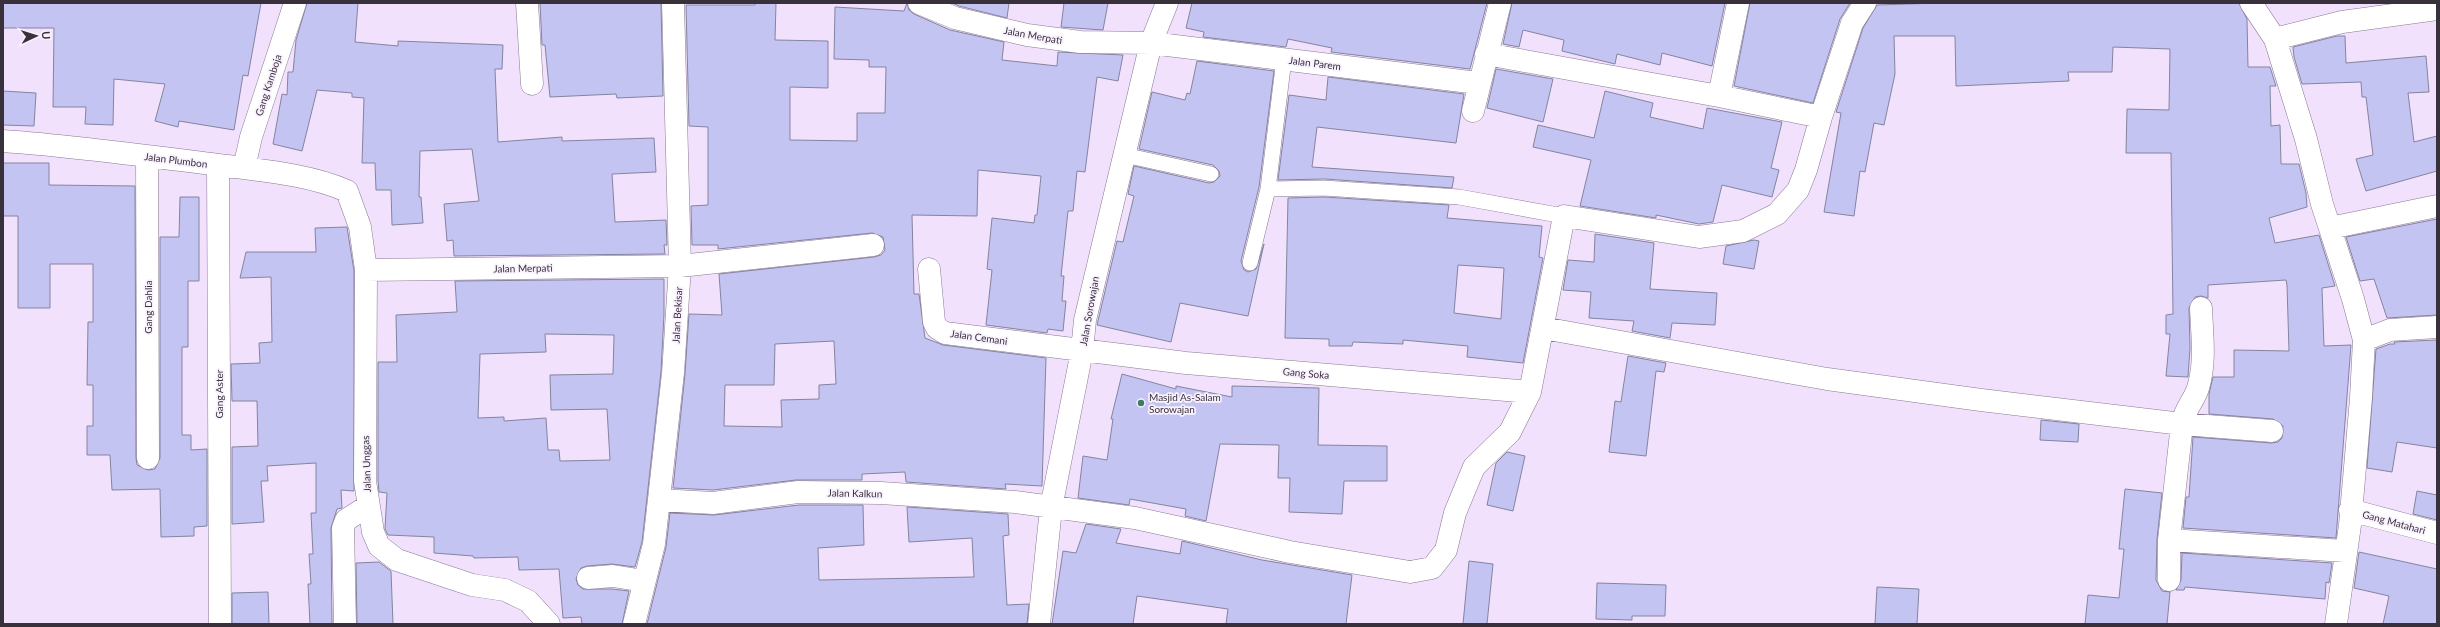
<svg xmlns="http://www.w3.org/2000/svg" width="2440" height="627" viewBox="0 0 2440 627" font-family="Lato,sans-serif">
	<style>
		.building { fill: #c3c4f2; stroke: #8484a0; fill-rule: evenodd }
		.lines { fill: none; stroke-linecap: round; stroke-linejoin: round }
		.lane-casing { stroke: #897992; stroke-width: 16 }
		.street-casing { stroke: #897992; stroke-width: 23 }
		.lane { stroke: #fff; stroke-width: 15 }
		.street { stroke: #fff; stroke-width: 22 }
		.poi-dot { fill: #3f7c68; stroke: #f9f2fe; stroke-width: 1.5 }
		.labels { text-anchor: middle; stroke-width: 3.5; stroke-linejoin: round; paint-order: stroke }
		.street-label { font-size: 10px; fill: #38313c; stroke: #f9f2fe }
		.poi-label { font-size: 10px; fill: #38313c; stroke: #f9f2fe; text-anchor: start }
	</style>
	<rect width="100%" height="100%" fill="#f2e1fd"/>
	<path class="building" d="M 3,3 L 261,3 L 248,76 L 243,75 L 234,130 L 179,121 L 178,127 L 155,121 L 165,84 L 114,79 L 113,125 L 85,124 L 86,107 L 53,107 L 54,28 L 3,28 Z
		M 307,3 L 358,3 L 355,42 L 398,46 L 398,41 L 503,45 L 502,69 L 495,69 L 498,142 L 562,137 L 562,141 L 654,138 L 656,172 L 612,174 L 615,222 L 666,220 L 667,245 L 664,245 L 665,254 L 454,256 L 453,240 L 447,241 L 444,204 L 479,201 L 472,149 L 420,151 L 419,197 L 421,197 L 423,223 L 392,225 L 391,190 L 376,190 L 375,163 L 362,163 L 364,98 L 352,97 L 352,93 L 317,90 L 302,151 L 273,144 L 282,94 L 287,95 L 288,72 L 293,72 L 296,40 Z
		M 540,3 L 661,3 L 663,96 L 617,98 L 616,94 L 550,97 L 545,45 L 542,45 Z
		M 755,3 L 776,3 L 775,40 L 828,41 L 828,88 L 790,87 L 790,140 L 857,141 L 857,113 L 885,113 L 886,67 L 869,67 L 869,60 L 834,59 L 835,7 L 904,11 L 907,3 L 909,10 L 914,14 L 950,30 L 1004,42 L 1002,60 L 1057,66 L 1058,52 L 1123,55 L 1118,81 L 1097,77 L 1085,172 L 1077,171 L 1073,211 L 1068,211 L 1061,276 L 1064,276 L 1062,301 L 1066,301 L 1063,331 L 1048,329 L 1047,333 L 986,325 L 992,270 L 987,269 L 992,218 L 1034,223 L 1035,215 L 1037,215 L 1041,176 L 978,170 L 977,216 L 912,215 L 914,294 L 919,294 L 925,338 L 943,345 L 1046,358 L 1042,486 L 1005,484 L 1006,489 L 906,482 L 905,472 L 862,474 L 862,480 L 796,480 L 713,490 L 673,488 L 685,374 L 689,314 L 722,315 L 719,274 L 874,257 L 881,255 L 885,250 L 883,237 L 872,233 L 718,249 L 718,245 L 692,245 L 691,206 L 708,205 L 708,127 L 689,126 L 686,5 L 755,5 ZM 834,341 L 836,384 L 819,385 L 819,399 L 781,400 L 782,427 L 724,426 L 725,385 L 774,385 L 775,344 Z
		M 952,3 L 1009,3 L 1007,18 L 959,6 Z
		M 1064,3 L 1108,3 L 1103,30 L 1061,27 Z
		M 1192,3 L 1487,3 L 1470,69 L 1331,52 L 1332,48 L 1288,39 L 1286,47 L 1203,37 L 1204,32 L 1186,28 Z
		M 1512,3 L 1725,3 L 1712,66 L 1662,53 L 1660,65 L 1617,54 L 1615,64 L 1562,51 L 1564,40 L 1523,30 L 1519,47 L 1503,44 Z
		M 1750,3 L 1850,3 L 1840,19 L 1813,103 L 1734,86 Z
		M 1939,3 L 2239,3 L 2247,19 L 2248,67 L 2270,67 L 2276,86 L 2270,86 L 2271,126 L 2280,125 L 2281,164 L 2299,164 L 2306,193 L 2307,207 L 2269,218 L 2275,243 L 2319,235 L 2335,286 L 2322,288 L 2324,346 L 2351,345 L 2336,538 L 2183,528 L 2186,497 L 2189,497 L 2193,437 L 2271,443 L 2278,442 L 2282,438 L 2283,426 L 2273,419 L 2209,414 L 2209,394 L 2213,377 L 2234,377 L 2234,350 L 2289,351 L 2287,285 L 2286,280 L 2208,285 L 2208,298 L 2201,296 L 2195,297 L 2189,308 L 2190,348 L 2188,377 L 2166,376 L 2170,334 L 2166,334 L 2166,315 L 2173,314 L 2171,153 L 2126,153 L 2127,109 L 2169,110 L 2170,49 L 2113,47 L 2112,72 L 2068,72 L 2069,81 L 1956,86 L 1955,36 L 1894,36 L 1895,74 L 1884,125 L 1874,123 L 1865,172 L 1860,171 L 1854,216 L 1824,212 L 1841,113 L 1836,112 L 1863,28 L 1877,5 Z
		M 2337,36 L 2345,36 L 2346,63 L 2426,56 L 2429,92 L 2408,93 L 2414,142 L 2437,136 L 2437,171 L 2366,191 L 2356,159 L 2373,155 L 2366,97 L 2362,97 L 2361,82 L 2302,84 L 2294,57 L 2293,47 Z
		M 1197,61 L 1274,71 L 1259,187 L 1241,261 L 1244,270 L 1248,272 L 1256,269 L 1264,244 L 1248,316 L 1180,303 L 1171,342 L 1097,325 L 1117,241 L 1123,242 L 1134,196 L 1128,194 L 1134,166 L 1209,183 L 1214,182 L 1220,176 L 1219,171 L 1213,165 L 1139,149 L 1152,92 L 1185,100 L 1187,93 L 1190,94 Z
		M 1496,69 L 1553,79 L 1543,122 L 1487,108 Z
		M 1328,77 L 1464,94 L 1456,143 L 1317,127 L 1312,167 L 1454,177 L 1452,188 L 1325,179 L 1278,180 L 1289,95 L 1326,100 Z
		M 3,91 L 36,93 L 34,126 L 3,125 Z
		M 1605,91 L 1653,103 L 1650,117 L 1703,129 L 1707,108 L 1782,122 L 1771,168 L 1779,170 L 1772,197 L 1722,185 L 1713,222 L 1699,224 L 1656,215 L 1656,218 L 1580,206 L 1591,160 L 1533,147 L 1538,125 L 1594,138 Z
		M 3,163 L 49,163 L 49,185 L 135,186 L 136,458 L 137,465 L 148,470 L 155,469 L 160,458 L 160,237 L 179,237 L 180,197 L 199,197 L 199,281 L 188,281 L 188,347 L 182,347 L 182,435 L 191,435 L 191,450 L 207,449 L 207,526 L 194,527 L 194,536 L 161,537 L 160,489 L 112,490 L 110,455 L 87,455 L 87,426 L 93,426 L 93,385 L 87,385 L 88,322 L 93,322 L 93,264 L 50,264 L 50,308 L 18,308 L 18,216 L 3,216 Z
		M 1324,197 L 1449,205 L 1447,218 L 1542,226 L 1539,257 L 1543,258 L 1523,363 L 1467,357 L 1468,346 L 1403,340 L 1403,344 L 1353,342 L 1352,346 L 1329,346 L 1329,339 L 1285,338 L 1288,198 ZM 1458,265 L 1504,268 L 1501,319 L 1454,313 Z
		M 2437,219 L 2437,315 L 2387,318 L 2374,279 L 2360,281 L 2346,237 Z
		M 347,227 L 354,271 L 354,491 L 341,490 L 342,508 L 337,509 L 331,528 L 332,624 L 310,624 L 308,584 L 311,584 L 309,554 L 313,554 L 311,513 L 316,513 L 316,463 L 267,466 L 268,481 L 261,481 L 264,522 L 232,524 L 232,447 L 258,446 L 257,401 L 232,401 L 231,364 L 260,363 L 259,343 L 272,342 L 271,277 L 240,278 L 246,252 L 316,252 L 315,228 Z
		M 1595,234 L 1654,243 L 1650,289 L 1717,293 L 1715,325 L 1672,323 L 1670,338 L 1632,331 L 1634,321 L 1589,318 L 1591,292 L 1563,290 L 1568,260 L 1594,262 Z
		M 1754,240 L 1759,241 L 1754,269 L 1723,264 L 1726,246 Z
		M 664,279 L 664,314 L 661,372 L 642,542 L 635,567 L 612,564 L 587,566 L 581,568 L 576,579 L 578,585 L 583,589 L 612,589 L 629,591 L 622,624 L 582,624 L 581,617 L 563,618 L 559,569 L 519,570 L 518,557 L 474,558 L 473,556 L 434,553 L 434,537 L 388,535 L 385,529 L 387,493 L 379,492 L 378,480 L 378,362 L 397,362 L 396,315 L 457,312 L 455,281 ZM 545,334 L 614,335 L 613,374 L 550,375 L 551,410 L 607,409 L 610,460 L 560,461 L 559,450 L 548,450 L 546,418 L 504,421 L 504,417 L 478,418 L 480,354 L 546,352 Z
		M 2437,340 L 2437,448 L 2397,442 L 2392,472 L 2367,468 L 2376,349 L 2390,344 L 2395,344 L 2394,342 Z
		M 1628,356 L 1666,363 L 1664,372 L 1656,371 L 1646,456 L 1609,452 L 1615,401 L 1621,402 Z
		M 1122,374 L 1176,389 L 1176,386 L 1232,397 L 1232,386 L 1319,388 L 1318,445 L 1387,446 L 1387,481 L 1344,481 L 1342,514 L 1289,512 L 1290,478 L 1278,478 L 1279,445 L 1220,444 L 1206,521 L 1185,516 L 1186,509 L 1130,499 L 1129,505 L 1078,498 L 1083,456 L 1107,460 L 1113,419 L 1111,419 Z
		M 2041,420 L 2079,424 L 2078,442 L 2040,440 Z
		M 1507,452 L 1525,456 L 1513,511 L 1487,505 L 1496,463 Z
		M 2125,489 L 2162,493 L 2157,539 L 2156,580 L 2162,591 L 2170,592 L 2167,624 L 2085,624 L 2088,595 L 2119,598 L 2124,549 L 2119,549 Z
		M 2417,491 L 2437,495 L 2437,520 L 2413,514 Z
		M 799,505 L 863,505 L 864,545 L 818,548 L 819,580 L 974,577 L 972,538 L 909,542 L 907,507 L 1008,514 L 1009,535 L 1003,536 L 1007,605 L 1029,604 L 1027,624 L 647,624 L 666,547 L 670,513 L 714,515 Z
		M 1086,524 L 1121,529 L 1116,543 L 1180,554 L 1182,541 L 1262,560 L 1352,575 L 1346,624 L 1226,624 L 1228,609 L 1137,596 L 1133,624 L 1052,624 L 1063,551 L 1076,553 Z
		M 2359,552 L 2437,569 L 2437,624 L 2383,624 L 2389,596 L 2354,588 Z
		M 2182,553 L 2332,563 L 2329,583 L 2326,582 L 2325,599 L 2185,587 L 2184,590 L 2176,590 L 2181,580 Z
		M 1469,561 L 1493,564 L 1487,624 L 1463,624 Z
		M 379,562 L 391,571 L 393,624 L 357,624 L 356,563 Z
		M 1597,583 L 1666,585 L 1665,616 L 1632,616 L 1632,620 L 1596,619 Z
		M 1877,587 L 1919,589 L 1917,624 L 1875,624 Z
		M 268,592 L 269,624 L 232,624 L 232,593 Z"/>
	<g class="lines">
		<g class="lane-casing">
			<path id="lane" d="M 1124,155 L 1211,174
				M 1268,189 L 1324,188 L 1459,197 L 1564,216
				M 1250,263 L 1268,189 L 1284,59"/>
		</g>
		<g class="street-casing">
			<path id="street" d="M 527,3 L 532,84
				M 919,3 L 955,18 L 1027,35 L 1080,42 L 1151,43 L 1478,83
				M 2251,3 L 2275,39 L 2306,139 L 2322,204 L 2353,299 L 2364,340 L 2361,398 L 2350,525 L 2336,624
				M 2275,39 L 2342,22 L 2437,9
				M 1486,54 L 1719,96 L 1738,3
				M 1719,96 L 1821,117
				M 1473,111 L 1500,3
				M 3,141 C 73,146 141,155 211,164 C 254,170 307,173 347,191 L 360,227 L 366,270 L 365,481 L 373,532 L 379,546 L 397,560 L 472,585 L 505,590 L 528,601 L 549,624
				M 147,156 L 148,458
				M 218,165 L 220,624
				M 244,168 L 251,137 L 295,3
				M 2330,228 L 2437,206
				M 929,269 L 934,322 L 937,328 L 945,333 L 1186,363 L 1530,392
				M 366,270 L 680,266 L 873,245
				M 1543,328 L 1827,379 L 1981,400 L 2182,424 L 2272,431
				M 2364,340 L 2390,330 L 2437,327
				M 659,500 L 713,503 L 798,492 L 881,493 L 1015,502 L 1135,518 L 1290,552 L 1410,572 L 1432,568 L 1446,550 L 1455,513 L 1474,467 L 1510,432 L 1530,392 L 1564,216 L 1699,237 L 1743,231 L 1777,214 L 1798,190 L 1806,170 L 1821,117 L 1852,23 L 1865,3
				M 2350,510 L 2437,533
				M 2169,540 L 2345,551
				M 588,578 L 613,576 L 644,581
				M 2169,580 L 2169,540 L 2182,424 C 2185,408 2194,401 2198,388 C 2206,362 2202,335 2201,308
				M 345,624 L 343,528 L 346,520 L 368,506
				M 634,624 L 654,544 L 673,373 L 680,266 L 673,3
				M 1039,624 L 1051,508 L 1082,351 L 1085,320 L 1151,43 L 1167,3"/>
		</g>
		<use href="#lane" class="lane"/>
		<use href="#street" class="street"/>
	</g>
	<circle class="poi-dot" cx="1141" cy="403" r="4"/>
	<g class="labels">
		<g class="street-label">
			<text transform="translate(1033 35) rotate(10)" y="4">Jalan Merpati</text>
			<text transform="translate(1315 63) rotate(7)" y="4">Jalan Parem</text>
			<text transform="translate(268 85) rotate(-72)" y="4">Gang Kamboja</text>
			<text transform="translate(176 160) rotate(7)" y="4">Jalan Plumbon</text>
			<text transform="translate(523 268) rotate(-1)" y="4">Jalan Merpati</text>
			<text transform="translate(148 307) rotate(-90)" y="4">Gang Dahlia</text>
			<text transform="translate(1089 311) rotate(-80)" y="4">Jalan Sorowajan</text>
			<text transform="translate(677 315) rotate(-87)" y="4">Jalan Bekisar</text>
			<text transform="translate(979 337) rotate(8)" y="4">Jalan Cemani</text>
			<text transform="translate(1306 373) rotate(5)" y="4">Gang Soka</text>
			<text transform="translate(219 394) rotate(-90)" y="4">Gang Aster</text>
			<text transform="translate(366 464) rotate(-92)" y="4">Jalan Unggas</text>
			<text transform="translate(855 493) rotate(1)" y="4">Jalan Kalkun</text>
			<text transform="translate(2394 522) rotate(15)" y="4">Gang Matahari</text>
		</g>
		<g class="poi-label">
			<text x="1149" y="401">Masjid As-Salam<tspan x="1149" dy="12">Sorowajan</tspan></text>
		</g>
	</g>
	<rect width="2440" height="627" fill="none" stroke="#38313c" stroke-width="8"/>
	<g transform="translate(36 36) rotate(86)" stroke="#f9f2fe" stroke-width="3" paint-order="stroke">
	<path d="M0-3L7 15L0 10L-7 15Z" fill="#38313c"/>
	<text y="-6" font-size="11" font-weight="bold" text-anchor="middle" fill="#38313c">U</text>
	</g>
</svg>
